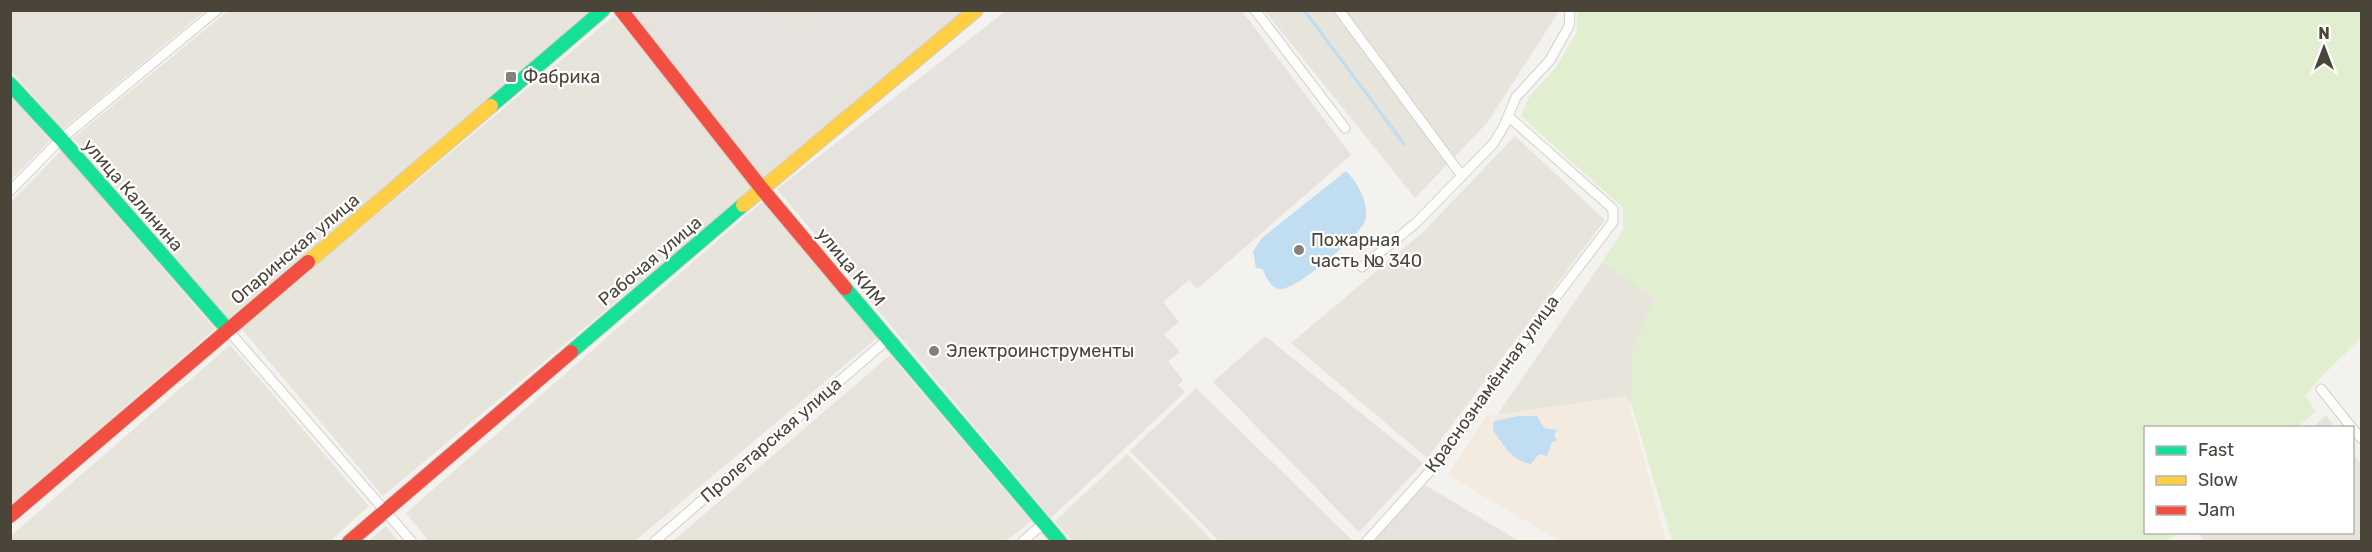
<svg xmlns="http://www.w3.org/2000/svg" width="2372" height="552" viewBox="0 0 2372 552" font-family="Rubik,sans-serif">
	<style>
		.residential { fill: #e7e4dc }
		.commercial { fill: #f3ebdf }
		.industrial { fill: #e6e2de }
		.green { fill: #e1eecf }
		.water { fill: #c0ddf1 }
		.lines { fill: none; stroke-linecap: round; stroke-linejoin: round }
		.stream { stroke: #c0ddf1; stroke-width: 3 }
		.street-casing { stroke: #d2d0cb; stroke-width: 11 }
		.fast-casing { stroke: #d3cfc5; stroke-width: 16 }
		.slow-casing { stroke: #d3cfc5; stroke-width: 16 }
		.jam-casing { stroke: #d3cfc5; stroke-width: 16 }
		.street { stroke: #fdfdfc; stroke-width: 9 }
		.fast { stroke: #16e098; stroke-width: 14 }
		.slow { stroke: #ffcf43; stroke-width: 14 }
		.jam { stroke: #f24e42; stroke-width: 14 }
		.poi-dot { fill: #868178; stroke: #fff; stroke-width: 2 }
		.labels { text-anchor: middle; stroke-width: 4.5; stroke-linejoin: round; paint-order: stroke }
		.poi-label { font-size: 18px; fill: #4b4439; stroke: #fff; text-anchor: start }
		.street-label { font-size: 18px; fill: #4b4439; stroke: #fff }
	</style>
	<rect width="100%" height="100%" fill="#f4f2ee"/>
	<path class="residential" d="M 10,11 L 11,10 L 205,11 L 63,129 L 11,71 Z
		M 228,11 L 592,11 L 228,319 L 73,138 Z
		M 777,11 L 814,11 L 793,30 Z
		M 1265,11 L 1559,11 L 1487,123 L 1415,198 Z
		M 614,16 L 756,185 L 383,496 L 241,328 Z
		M 11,97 L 50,140 L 11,180 Z
		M 1515,136 L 1605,220 L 1427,458 L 1291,343 L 1423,232 Z
		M 61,151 L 215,329 L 11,505 L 11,202 Z
		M 763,201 L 877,338 L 635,541 L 429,541 L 406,513 Z
		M 1602,262 L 1655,299 L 1631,351 L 1631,403 L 1493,421 Z
		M 230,345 L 369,506 L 330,541 L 11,541 L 11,536 Z
		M 890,355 L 1031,521 L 1006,541 L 673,541 Z
		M 2326,415 L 2335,427 L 2313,427 Z
		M 2353,452 L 2361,465 L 2361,541 L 2204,541 L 2198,533 L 2352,532 Z
		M 1127,454 L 1213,541 L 1072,541 L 1055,521 Z
		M 386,526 L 398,541 L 368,541 Z"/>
	<path class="commercial" d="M 1627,396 L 1666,541 L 1566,542 L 1558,540 L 1448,475 L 1486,416 Z"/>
	<path class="industrial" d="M 1007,10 L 1242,11 L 1351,155 L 1197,289 L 1189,280 L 1163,302 L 1179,322 L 1164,334 L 1180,352 L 1168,361 L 1183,380 L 1178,385 L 1185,392 L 1051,518 L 777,189 Z
		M 626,11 L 777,11 L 793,30 L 814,11 L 969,11 L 764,178 Z
		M 1265,336 L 1423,463 L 1359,532 L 1213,382 Z
		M 1196,388 L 1352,540 L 1219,541 L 1130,451 Z
		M 1425,485 L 1519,541 L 1373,541 Z"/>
	<path class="green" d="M 1577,10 L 2361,11 L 2361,338 L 2318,380 L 2305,396 L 2316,411 L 2298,427 L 2146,428 L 2146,532 L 2178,533 L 2167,541 L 1672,541 L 1631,403 L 1631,351 L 1655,299 L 1602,262 L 1623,230 L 1623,208 L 1521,116 L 1529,97 L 1557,66 L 1577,32 Z"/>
	<path class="water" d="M 1346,171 C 1358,183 1370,204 1365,221 C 1360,236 1295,291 1280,289 C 1272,289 1265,277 1263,269 L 1256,268 L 1253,251 L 1262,238 Z
		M 1519,416 L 1537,416 L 1544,428 L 1557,430 L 1554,435 L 1557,441 L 1552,442 L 1547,456 L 1539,454 L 1531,464 C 1512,461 1504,446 1493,430 L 1494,421 Z"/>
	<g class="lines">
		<path class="stream" d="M 1304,10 L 1404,144"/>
		<g class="street-casing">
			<path id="street" d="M 1255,10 L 1345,128
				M 1339,10 L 1462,176
				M 10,191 L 61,139 L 217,10
				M 1362,267 L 1416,223 L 1493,144 L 1504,126 L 1516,97 L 1550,60 L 1569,26 L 1570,10
				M 228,330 L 412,542
				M 2321,389 L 2352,428
				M 2352,428 L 2362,439
				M 654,542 L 888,339
				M 1022,542 L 1044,523
				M 1366,542 L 1439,461 L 1549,306 L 1613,222 L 1613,209 L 1509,117"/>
		</g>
		<g class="fast-casing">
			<path id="fast" d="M 10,84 L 61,139 L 228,330
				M 491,106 L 603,10
				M 845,288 L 1060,542
				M 571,352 L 743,205"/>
		</g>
		<g class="slow-casing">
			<path id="slow" d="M 743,205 L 976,10
				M 308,262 L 491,106"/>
		</g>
		<g class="jam-casing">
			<path id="jam" d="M 621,10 L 762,189 L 845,288
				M 10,516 L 308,262
				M 349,542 L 571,352"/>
		</g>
		<use href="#street" class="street"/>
		<use href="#fast" class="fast"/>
		<use href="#slow" class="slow"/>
		<use href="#jam" class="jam"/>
	</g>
	<g class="poi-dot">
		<rect x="505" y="71" width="12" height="12" rx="3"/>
		<circle cx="1299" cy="250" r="6"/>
		<circle cx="934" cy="351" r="6"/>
	</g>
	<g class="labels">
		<g class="poi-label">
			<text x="523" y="83">Фабрика</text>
			<text x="1311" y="246">Пожарная<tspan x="1311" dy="21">часть № 340</tspan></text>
			<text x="946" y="357">Электроинструменты</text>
		</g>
		<g class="street-label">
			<text transform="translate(133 195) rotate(49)" y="6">улица Калинина</text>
			<text transform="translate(295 249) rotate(-40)" y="6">Опаринская улица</text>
			<text transform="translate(650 261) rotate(-40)" y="6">Рабочая улица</text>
			<text transform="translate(851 267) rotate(50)" y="6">улица КИМ</text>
			<text transform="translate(1492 384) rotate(-54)" y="6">Краснознамённая улица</text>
			<text transform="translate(771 440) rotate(-41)" y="6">Пролетарская улица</text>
		</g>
	</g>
	<rect width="2372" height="552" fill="none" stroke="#4b4439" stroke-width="24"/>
	<rect x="2144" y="426" width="210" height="108" fill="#ffffff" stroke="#b7b4b0" stroke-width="1.5"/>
	<rect x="2156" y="446" width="30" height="9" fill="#16e098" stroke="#b7b4b0" stroke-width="1.5"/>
	<text x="2198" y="456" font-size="18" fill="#4b4439">Fast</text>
	<rect x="2156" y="476" width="30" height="9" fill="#ffcf43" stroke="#b7b4b0" stroke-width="1.5"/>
	<text x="2198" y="486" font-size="18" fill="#4b4439">Slow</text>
	<rect x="2156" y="506" width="30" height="9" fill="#f24e42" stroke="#b7b4b0" stroke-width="1.5"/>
	<text x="2198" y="516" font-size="18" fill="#4b4439">Jam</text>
	<g transform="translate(2324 48)" stroke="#ffffff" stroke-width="4.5" paint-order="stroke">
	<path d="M0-4.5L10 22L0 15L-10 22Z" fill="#4b4439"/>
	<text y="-9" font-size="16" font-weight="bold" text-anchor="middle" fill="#4b4439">N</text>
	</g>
</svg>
